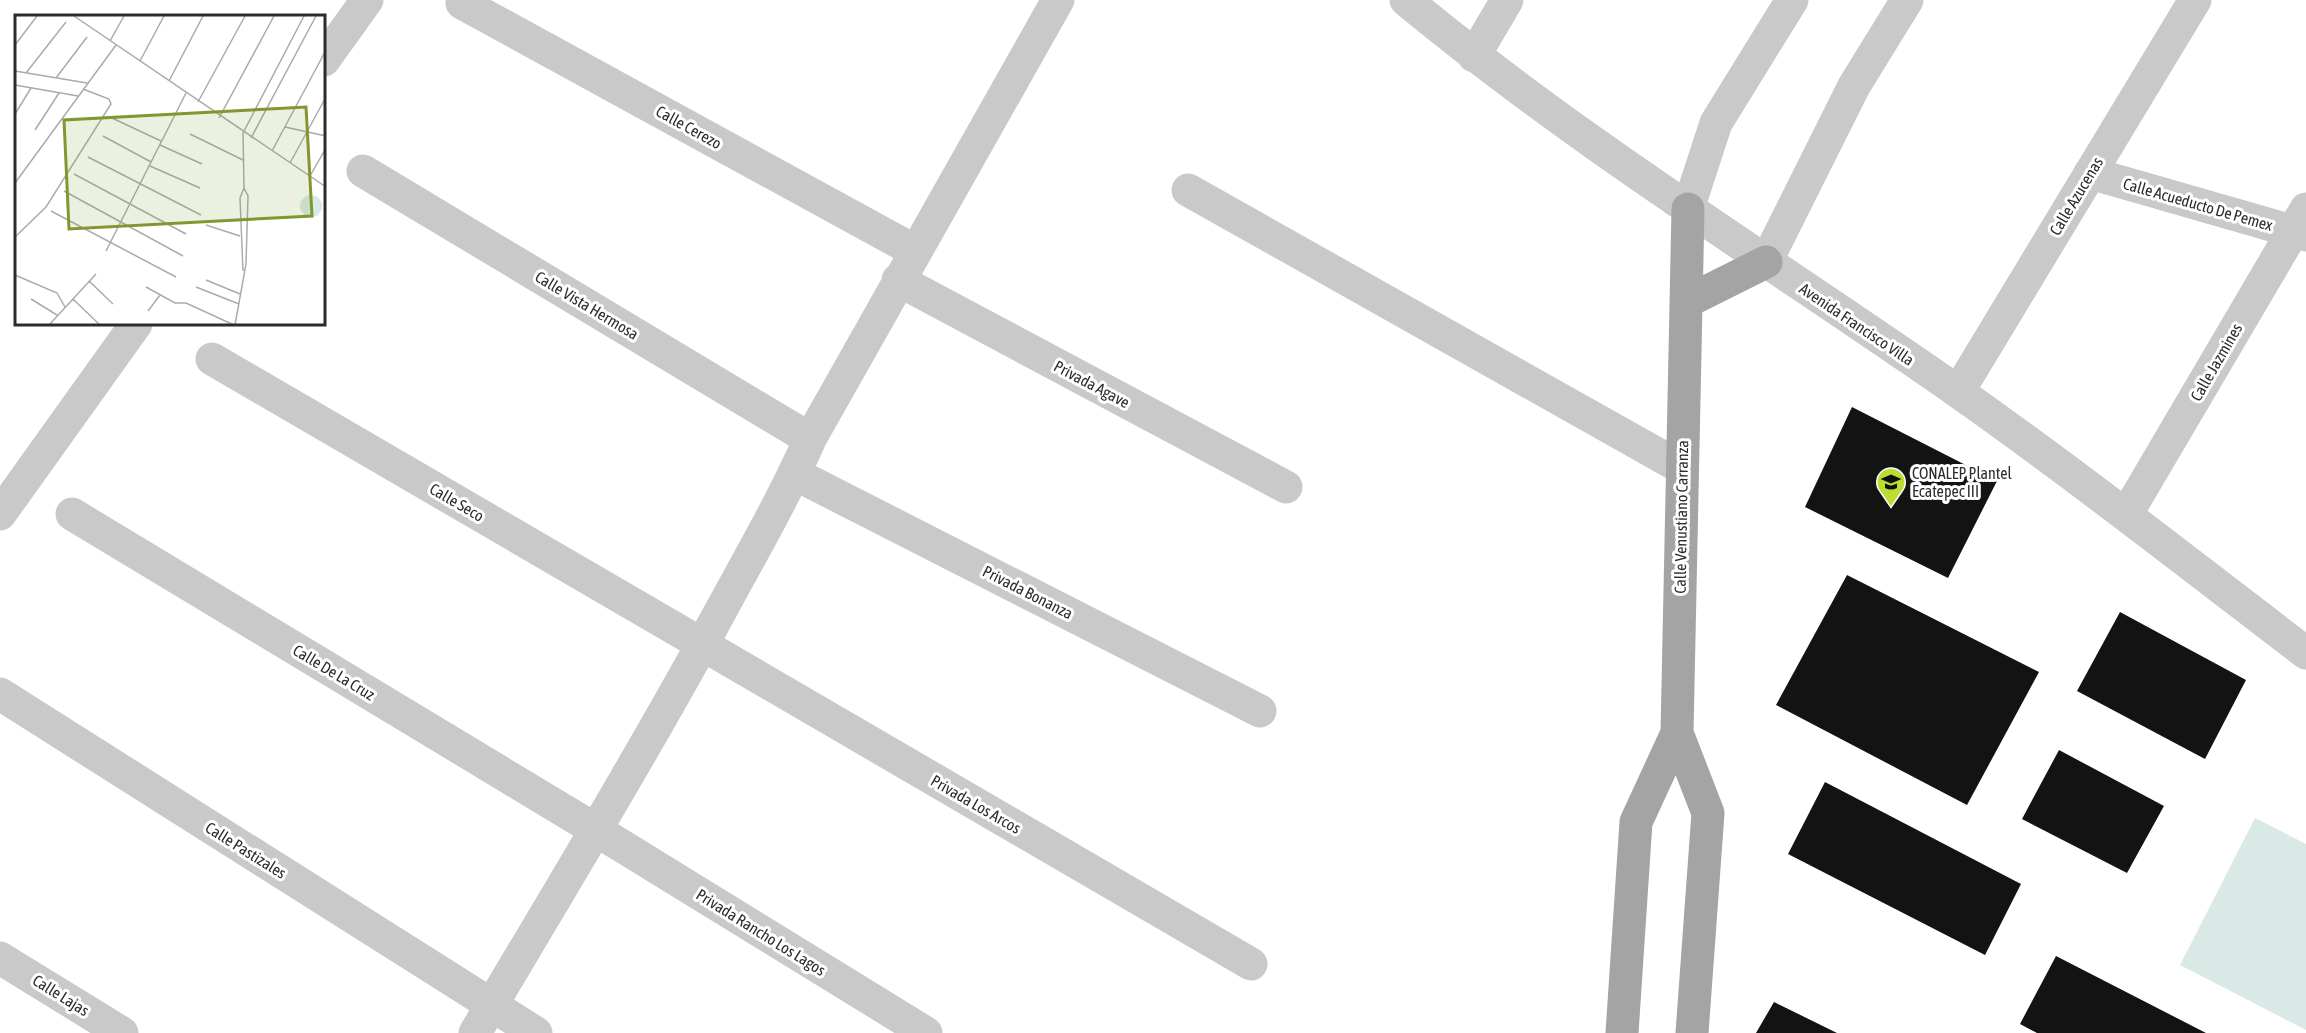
<svg xmlns="http://www.w3.org/2000/svg" width="2306" height="1033" viewBox="0 0 2306 1033" font-family="'Asap Condensed',sans-serif">
	<style>
		.green { fill: #d9e9e5 }
		.building { fill: #131313 }
		.lines { fill: none; stroke-linecap: round; stroke-linejoin: round }
		.minor { stroke: #c9c9c9; stroke-width: 33 }
		.major { stroke: #a4a4a4; stroke-width: 33 }
		.labels { text-anchor: middle; stroke-width: 6; stroke-linejoin: round; paint-order: stroke }
		.street-label { font-size: 16px; fill: #2c2c2c; stroke: #fff }
		.poi-label { font-size: 16px; fill: #2c2c2c; stroke: #fff; text-anchor: start }
		.inset-road { fill: none; stroke: #ababab; stroke-width: 1.5 }
		.view { fill: #819730; fill-opacity: 0.15; stroke: #819730; stroke-width: 3 }
		.inset-edge { fill: none; stroke: #2c2c2c; stroke-width: 3 }
	</style>
	<rect width="100%" height="100%" fill="#fff"/>
	<path class="green" d="M 2255,818 L 2306,844 L 2306,1030 L 2180,965 Z"/>
	<path class="building" d="M 1852,407 L 1997,481 L 1948,578 L 1805,507 Z
		M 1847,575 L 2039,672 L 1967,805 L 1776,705 Z
		M 2120,612 L 2246,680 L 2205,759 L 2077,691 Z
		M 2059,750 L 2164,806 L 2127,873 L 2022,819 Z
		M 1825,782 L 2021,884 L 1985,955 L 1788,854 Z
		M 2056,956 L 2206,1033 L 2037,1033 L 2020,1024 Z
		M 1774,1002 L 1837,1033 L 1756,1033 Z"/>
	<g class="lines">
		<path class="minor" d="M 1406,0 C 1580,144 1772,262 1957,391 C 2076,475 2191,565 2306,653
			M 462,3 L 915,251
			M 1474,56 L 1507,0
			M 324,60 L 367,0
			M 363,171 L 810,439
			M 2090,173 L 2306,235
			M 1188,190 L 1682,468
			M 1688,209 L 1716,123 L 1792,0
			M 1766,262 L 1854,86 L 1907,0
			M 898,280 L 1286,487
			M 212,359 L 1251,964
			M 1958,392 L 2195,0
			M 795,474 L 1260,711
			M 0,514 L 136,324
			M 72,514 L 596,830 L 926,1033
			M 2126,515 L 2306,209
			M 0,694 L 536,1033
			M 0,958 L 122,1033
			M 475,1033 C 558,893 642,755 720,612 C 751,555 784,498 810,439 L 1058,0"/>
		<path class="major" d="M 1688,209 L 1677,733 L 1708,813 L 1692,1033
			M 1688,301 L 1766,262
			M 1622,1033 L 1636,822 L 1677,733"/>
	</g>
	<defs>
		<g id="school-pin" transform="scale(1.5)"><path d="M0 17L-7.5 6A9.5 9.5 0 1 1 7.5 6Z" fill="#bade32" stroke="#fff"/><path d="M0-5L7-2L0 1L-7-2ZM-4 1L0 2.5L4 1V4Q0 6-4 4Z" fill="#111"/></g>
	</defs>
	<g fill-rule="evenodd">
		<use href="#school-pin" x="1891" y="482"/>
	</g>
	<g class="labels">
		<g class="street-label">
			<text transform="translate(689 127) rotate(29)" y="6">Calle Cerezo</text>
			<text transform="translate(2076 196) rotate(-59)" y="6">Calle Azucenas</text>
			<text transform="translate(2198 204) rotate(16)" y="6">Calle Acueducto De Pemex</text>
			<text transform="translate(587 305) rotate(31)" y="6">Calle Vista Hermosa</text>
			<text transform="translate(1857 324) rotate(34)" y="6">Avenida Francisco Villa</text>
			<text transform="translate(2216 362) rotate(-60)" y="6">Calle Jazmines</text>
			<text transform="translate(1092 384) rotate(28)" y="6">Privada Agave</text>
			<text transform="translate(457 502) rotate(30)" y="6">Calle Seco</text>
			<text transform="translate(1681 517) rotate(-89)" y="6">Calle Venustiano Carranza</text>
			<text transform="translate(1028 592) rotate(27)" y="6">Privada Bonanza</text>
			<text transform="translate(334 672) rotate(31)" y="6">Calle De La Cruz</text>
			<text transform="translate(976 804) rotate(30)" y="6">Privada Los Arcos</text>
			<text transform="translate(246 850) rotate(32)" y="6">Calle Pastizales</text>
			<text transform="translate(761 932) rotate(32)" y="6">Privada Rancho Los Lagos</text>
			<text transform="translate(61 995) rotate(32)" y="6">Calle Lajas</text>
		</g>
		<g class="poi-label">
			<text x="1912" y="479">CONALEP Plantel<tspan x="1912" dy="18">Ecatepec III</tspan></text>
		</g>
	</g>
	<g transform="translate(15 15)">
		<rect width="310" height="310" fill="#fff"/>
		<path d="M285 191a11 11 0 1 1 22 0a11 11 0 1 1-22 0Z" fill="#d9e9e5"/>
		<path class="inset-road" d="M 59,1 L 311,172M 95,26 L 109,1M 0,30 L 22,1M 125,46 L 149,1M 0,56 L 72,68M 11,58 L 51,7M 41,63 L 72,22M 154,66 L 188,1M 0,70 L 63,81M 183,87 L 230,1M 0,99 L 16,73M 97,103 L 146,126M 204,103 L 259,1M 270,112 L 311,121M 20,115 L 44,78M 228,118 L 289,1M 175,119 L 228,145M 88,121 L 136,147M 236,123 L 301,1M 145,130 L 187,149M 257,136 L 311,35M 73,142 L 186,200M 275,148 L 311,82M 135,151 L 185,173M 59,159 L 171,219M 295,161 L 311,133M 0,168 L 101,30M 49,176 L 168,241M 36,196 L 161,262M 191,210 L 225,221M 0,222 L 31,192 L 96,89 L 94,84 L 68,74M 91,236 L 171,78M 228,256 L 225,183 L 229,173M 0,260 L 42,278 L 50,292M 191,265 L 225,279M 74,266 L 98,289M 131,272 L 160,288 L 171,288 L 219,310M 181,272 L 224,289M 16,284 L 42,300M 58,284 L 85,310M 133,296 L 145,280M 34,310 L 81,259M 220,310 L 231,249 L 233,181 L 229,173 L 228,118"/>
		<path class="view" d="M 291,92 L 297,201 L 54,214 L 49,105 Z"/>
		<rect width="310" height="310" class="inset-edge"/>
	</g>
</svg>
